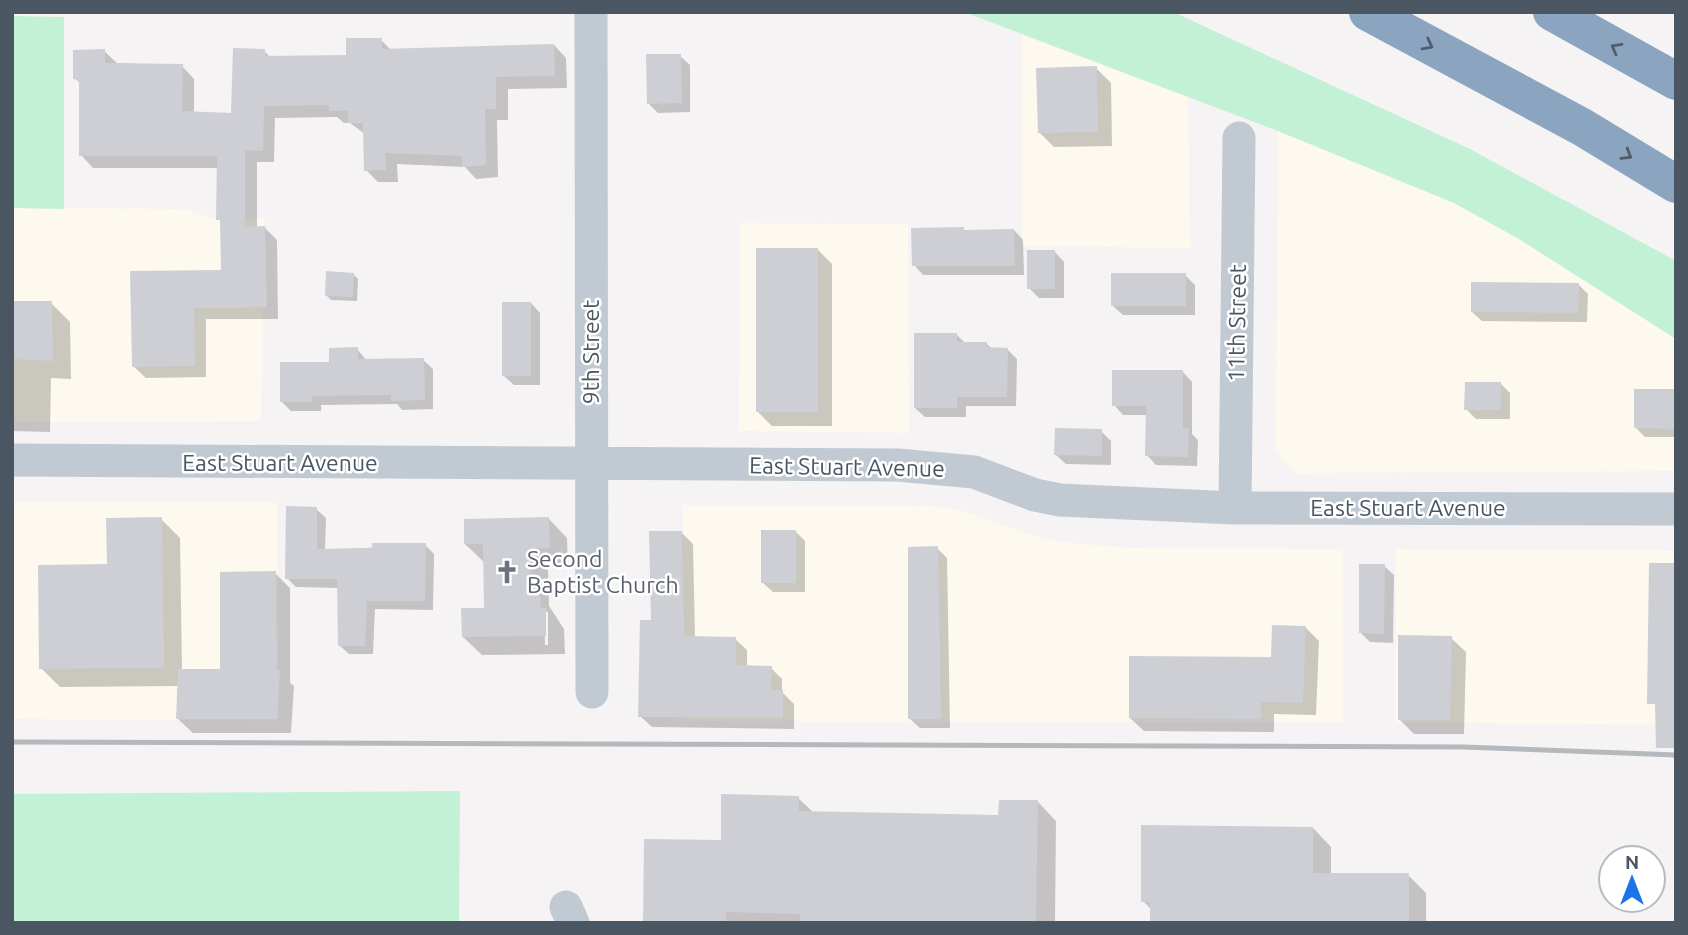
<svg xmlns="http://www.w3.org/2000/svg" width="1688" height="935" viewBox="0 0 1688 935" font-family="Ubuntu,sans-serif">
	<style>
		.commercial { fill: #fdf9ef }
		.green { fill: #c3f1d5 }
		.shadow { fill: #0003; fill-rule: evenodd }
		.building { fill: #cdcfd5 }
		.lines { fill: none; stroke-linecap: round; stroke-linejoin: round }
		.street { stroke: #c1cad2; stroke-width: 33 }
		.highway { stroke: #8ba5c1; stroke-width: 38 }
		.rail { stroke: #b5b8bd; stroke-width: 5 }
		.oneway { stroke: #505e6b }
		.labels { text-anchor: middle; stroke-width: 5; stroke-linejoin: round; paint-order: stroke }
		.street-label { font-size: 23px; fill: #4a5661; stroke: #fff }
		.worship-label { font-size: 23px; fill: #5b616d; stroke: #fff; text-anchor: start }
	</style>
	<rect width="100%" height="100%" fill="#f5f3f3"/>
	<path class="commercial" d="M 1022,35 L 1188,97 L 1190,248 L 1022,246 Z
		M 1278,131 L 1454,203 L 1519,239 L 1676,339 L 1676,471 L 1296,473 L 1276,452 Z
		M 12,208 L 186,209 L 212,219 L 265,219 L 261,421 L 12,422 Z
		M 740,223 L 908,224 L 909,433 L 739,431 Z
		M 12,503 L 277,503 L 278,721 L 12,719 Z
		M 683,505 L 932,506 L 962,511 L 1043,539 L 1071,543 L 1128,548 L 1342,549 L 1343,722 L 683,721 Z
		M 1396,549 L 1676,551 L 1676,725 L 1396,722 Z"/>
	<path class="green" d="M 964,12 L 1173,12 L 1470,149 L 1676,261 L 1676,339 L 1519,239 L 1454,203 L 1278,131 Z
		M 12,16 L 64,17 L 64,209 L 12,208 Z
		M 460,791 L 459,923 L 12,923 L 12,794 Z"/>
	<path class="shadow" d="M 381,40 L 392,51 L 554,45 L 566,58 L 567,88 L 508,89 L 508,120 L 497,120 L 498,177 L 476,179 L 465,167 L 397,164 L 398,182 L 378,182 L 366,170 L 365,134 L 350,123 L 344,123 L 337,117 L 275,118 L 274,162 L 257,162 L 257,228 L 265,228 L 277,240 L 278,319 L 206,319 L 206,377 L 146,378 L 133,366 L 222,272 L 219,168 L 93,168 L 81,155 L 80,83 L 75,78 L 104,51 L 117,63 L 182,66 L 194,79 L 194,113 L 233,115 L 264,51 L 270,57 L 348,56 Z
		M 680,56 L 690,65 L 690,112 L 658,113 L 648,103 Z
		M 1096,68 L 1111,83 L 1112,146 L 1054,147 L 1039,132 Z
		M 1014,230 L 1023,240 L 1024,275 L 923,275 L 914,265 Z
		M 818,250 L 832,264 L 832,426 L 772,426 L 757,411 Z
		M 1055,252 L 1064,262 L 1064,298 L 1039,298 L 1029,288 Z
		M 353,274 L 358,279 L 357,301 L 331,300 L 326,295 Z
		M 1185,275 L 1195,285 L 1195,315 L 1123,315 L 1113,306 Z
		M 1578,284 L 1588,294 L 1587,322 L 1482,321 L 1472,312 Z
		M 12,303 L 51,303 L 70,322 L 71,379 L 51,378 L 50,432 L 12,431 Z
		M 531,303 L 540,313 L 540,385 L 514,385 L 504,376 Z
		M 957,335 L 966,344 L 987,344 L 992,349 L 1007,349 L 1017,359 L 1016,406 L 966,406 L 966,417 L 925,417 L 915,408 Z
		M 357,349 L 367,361 L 423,360 L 433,369 L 433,409 L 402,410 L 397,404 L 321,405 L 321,411 L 291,411 L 281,401 L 330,364 Z
		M 1183,372 L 1192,382 L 1192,434 L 1198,440 L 1197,466 L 1156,465 L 1147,455 L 1147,415 L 1123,415 L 1114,405 Z
		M 1500,383 L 1510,393 L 1510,419 L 1476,419 L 1466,409 Z
		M 1676,391 L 1676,437 L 1645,437 L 1635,427 Z
		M 1101,431 L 1111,441 L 1111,465 L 1066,464 L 1056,455 Z
		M 316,509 L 326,518 L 325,550 L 425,545 L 434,554 L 433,610 L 375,609 L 373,654 L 349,654 L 339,645 L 339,588 L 296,587 L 287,578 Z
		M 161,519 L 180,538 L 182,670 L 222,671 L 275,573 L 290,588 L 290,683 L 294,686 L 291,733 L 193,733 L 178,719 L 179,686 L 60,687 L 41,668 L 108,566 Z
		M 549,519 L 567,538 L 568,566 L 548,567 L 549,606 L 564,629 L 565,654 L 482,655 L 463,637 L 486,610 L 485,563 L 465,544 ZM 544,609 L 548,613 L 548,645 L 545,645 Z
		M 795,531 L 805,541 L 805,592 L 773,592 L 763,583 Z
		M 681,532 L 693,544 L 695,638 L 735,639 L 747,650 L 747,667 L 771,668 L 782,679 L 782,692 L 794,704 L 794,729 L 652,727 L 640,716 L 653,622 Z
		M 937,548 L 947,558 L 950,728 L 920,728 L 910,719 Z
		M 1384,566 L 1394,575 L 1393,643 L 1370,642 L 1360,632 Z
		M 1305,627 L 1319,641 L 1316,715 L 1274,714 L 1274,732 L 1144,731 L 1130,718 L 1272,659 Z
		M 1451,638 L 1466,652 L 1464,734 L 1414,734 L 1399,719 Z
		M 798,798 L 814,813 L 1000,817 L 1038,802 L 1056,821 L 1055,923 L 644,923 L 722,842 Z
		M 1313,828 L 1331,847 L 1331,875 L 1408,875 L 1426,893 L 1426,923 L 1152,923 L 1152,910 L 1143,901 Z"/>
	<path class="building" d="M 346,38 L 382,38 L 382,49 L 554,44 L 555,76 L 496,77 L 496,109 L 485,109 L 486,165 L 462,167 L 462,156 L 385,153 L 386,170 L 364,171 L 363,123 L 348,123 L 348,111 L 329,111 L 329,105 L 264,106 L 263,151 L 245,150 L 245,227 L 265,226 L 267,307 L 194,308 L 195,366 L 132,367 L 130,271 L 221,270 L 220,220 L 216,220 L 217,156 L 79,156 L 79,80 L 73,79 L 73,50 L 105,49 L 105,63 L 183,64 L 182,111 L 231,113 L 233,48 L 265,49 L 265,56 L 346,55 Z
		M 646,54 L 681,54 L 682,103 L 647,104 Z
		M 1097,66 L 1098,132 L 1038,133 L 1036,68 Z
		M 964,227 L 964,230 L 1014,229 L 1015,266 L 912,266 L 911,228 Z
		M 756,248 L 818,248 L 818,412 L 756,412 Z
		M 1027,250 L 1055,250 L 1055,289 L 1027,289 Z
		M 326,271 L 354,273 L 353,297 L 325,296 Z
		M 1111,273 L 1186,273 L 1186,306 L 1111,306 Z
		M 1471,282 L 1579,283 L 1578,313 L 1471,312 Z
		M 12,301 L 52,301 L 53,361 L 12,359 Z
		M 502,302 L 531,302 L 531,376 L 502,376 Z
		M 914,333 L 957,333 L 957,342 L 987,342 L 987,347 L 1008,348 L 1007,397 L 957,397 L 957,408 L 914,408 Z
		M 358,347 L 358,359 L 424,358 L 425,400 L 391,401 L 391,395 L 312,396 L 312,402 L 280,402 L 280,362 L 329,362 L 329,348 Z
		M 1112,370 L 1183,370 L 1183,428 L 1189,428 L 1188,457 L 1145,456 L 1146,406 L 1112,406 Z
		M 1465,382 L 1501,382 L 1501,410 L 1464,410 Z
		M 1634,389 L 1676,389 L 1676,429 L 1634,428 Z
		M 1055,428 L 1102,429 L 1102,456 L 1054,455 Z
		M 286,506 L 317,507 L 317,549 L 372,548 L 372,543 L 426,543 L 425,601 L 367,601 L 365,646 L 338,646 L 337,579 L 285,579 Z
		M 162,517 L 164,668 L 39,669 L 38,565 L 107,564 L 106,518 Z
		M 549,517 L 550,548 L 530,549 L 531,595 L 540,595 L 541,608 L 546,608 L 546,636 L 462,637 L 461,608 L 484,608 L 483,544 L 464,544 L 464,519 Z
		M 761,530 L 796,530 L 796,583 L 761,583 Z
		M 649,531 L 682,531 L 684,636 L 736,637 L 736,665 L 772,666 L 771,690 L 783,690 L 783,718 L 638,717 L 640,620 L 651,620 Z
		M 938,546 L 941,719 L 908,719 L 908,547 Z
		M 1649,563 L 1676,563 L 1676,748 L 1656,748 L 1655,704 L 1647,704 Z
		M 1359,564 L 1385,564 L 1384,634 L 1359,633 Z
		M 276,571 L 277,670 L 280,670 L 277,719 L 176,719 L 178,669 L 220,669 L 220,572 Z
		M 1272,625 L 1306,626 L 1303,703 L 1261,702 L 1261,719 L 1129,718 L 1129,656 L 1271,657 Z
		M 1398,635 L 1452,636 L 1450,720 L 1398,720 Z
		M 721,794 L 799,796 L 799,811 L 998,815 L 999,800 L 1038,800 L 1036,923 L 800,923 L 800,914 L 726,912 L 726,923 L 643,923 L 644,839 L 721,840 Z
		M 1141,825 L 1313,827 L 1313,873 L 1409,873 L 1409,923 L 1150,923 L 1150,902 L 1141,902 Z"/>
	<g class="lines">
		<path class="street" d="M 591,12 L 592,692
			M 12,460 L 898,465 L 974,472 L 1035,495 L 1060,500 L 1235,508 L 1676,509
			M 1235,508 L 1239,138
			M 566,907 L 573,923"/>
		<path class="highway" d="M 1368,12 L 1582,127 L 1676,184
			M 1552,12 L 1676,81"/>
		<path class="rail" d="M 12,742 L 1463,747 L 1676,755"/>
	</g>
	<defs><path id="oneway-chevron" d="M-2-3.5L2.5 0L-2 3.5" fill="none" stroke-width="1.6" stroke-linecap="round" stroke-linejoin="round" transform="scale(1.75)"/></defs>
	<g class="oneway">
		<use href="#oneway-chevron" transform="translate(1428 45) rotate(28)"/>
		<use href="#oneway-chevron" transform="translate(1616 48) rotate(-151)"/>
		<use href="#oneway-chevron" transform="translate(1627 155) rotate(31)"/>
	</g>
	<defs>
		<g id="church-bare" transform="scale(1.89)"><path d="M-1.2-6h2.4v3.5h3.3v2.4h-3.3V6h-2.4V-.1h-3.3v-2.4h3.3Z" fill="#6b7280" stroke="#fff" stroke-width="2.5" paint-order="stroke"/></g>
	</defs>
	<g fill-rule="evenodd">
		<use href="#church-bare" x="507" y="572"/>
	</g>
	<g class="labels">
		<g class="street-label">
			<text transform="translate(1237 323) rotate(-89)" y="8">11th Street</text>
			<text transform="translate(591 352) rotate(-90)" y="8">9th Street</text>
			<text x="280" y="471">East Stuart Avenue</text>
			<text transform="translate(847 467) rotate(1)" y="8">East Stuart Avenue</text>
			<text x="1408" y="516">East Stuart Avenue</text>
		</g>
		<g class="worship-label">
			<text x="527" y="567">Second<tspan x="527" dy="26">Baptist Church</tspan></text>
		</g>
	</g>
	<rect width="1688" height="935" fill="none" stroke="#4a5661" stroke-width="28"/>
	<g transform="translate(1632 879)"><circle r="33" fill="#ffffff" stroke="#b7bbc0" stroke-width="2"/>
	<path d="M0-5L12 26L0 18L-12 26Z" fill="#1a73e8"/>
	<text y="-10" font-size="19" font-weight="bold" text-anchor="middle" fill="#4a5661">N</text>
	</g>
</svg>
